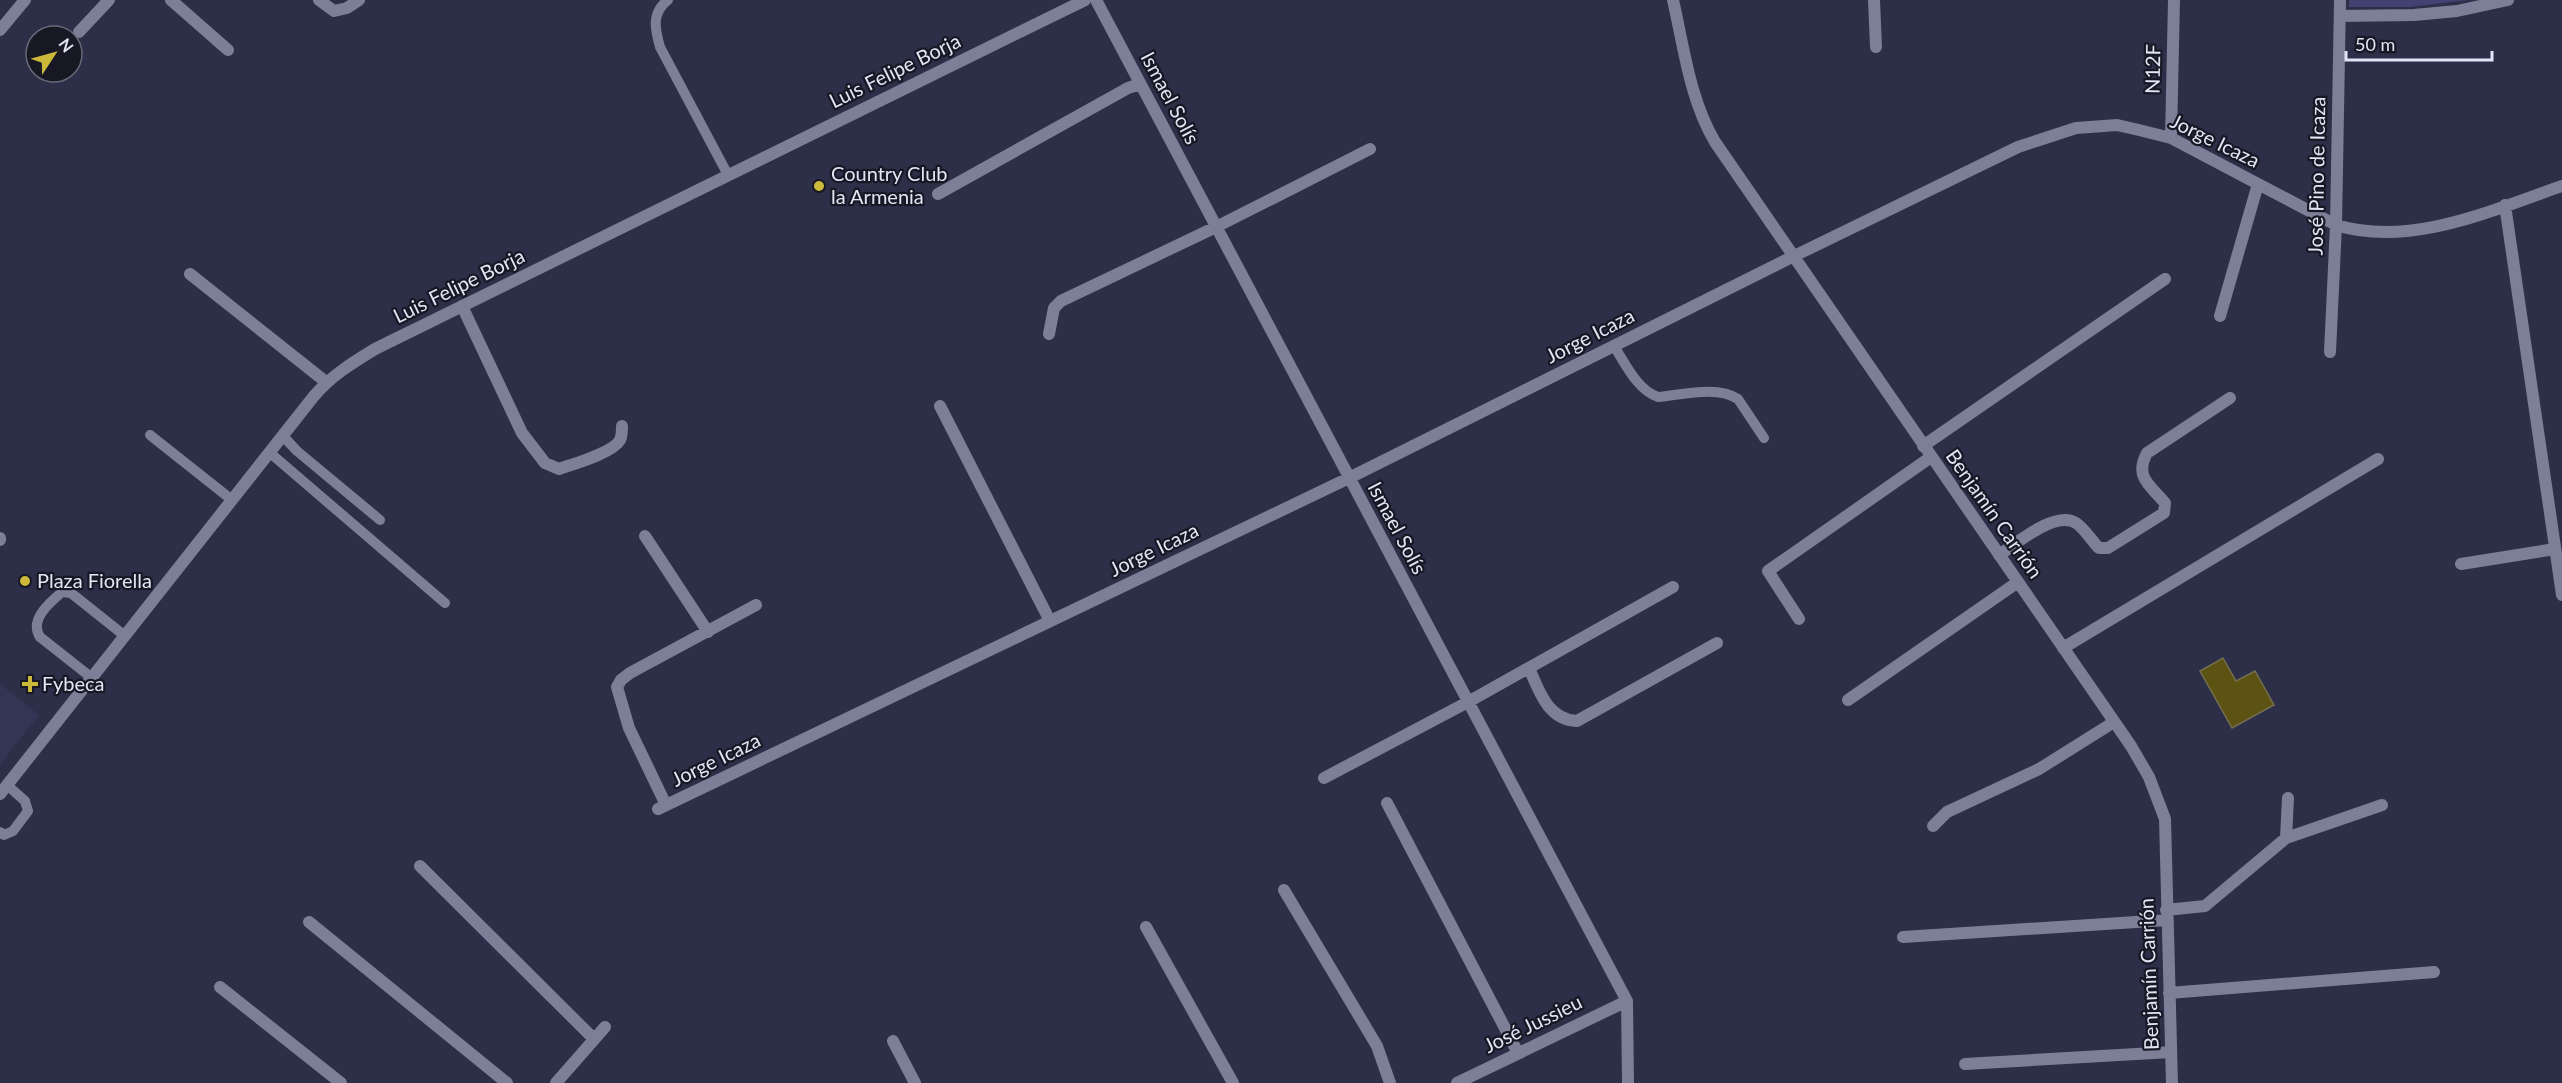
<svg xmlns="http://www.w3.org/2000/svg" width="2562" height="1083" viewBox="0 0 2562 1083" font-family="Lato,sans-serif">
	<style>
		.built { fill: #343555 }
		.green { fill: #414271 }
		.building { fill: #5c5313; stroke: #746f50; stroke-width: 1.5 }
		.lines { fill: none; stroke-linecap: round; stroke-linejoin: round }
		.service { stroke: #7c7f97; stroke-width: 10 }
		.minor { stroke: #7c7f97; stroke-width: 12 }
		.tertiary { stroke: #7c7f97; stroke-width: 12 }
		.poi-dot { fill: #ccb939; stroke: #171824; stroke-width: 2 }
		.labels { text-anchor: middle; stroke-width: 4.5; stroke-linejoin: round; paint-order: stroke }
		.street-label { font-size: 20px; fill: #e3e5f6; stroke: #171824 }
		.poi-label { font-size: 20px; fill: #e3e5f6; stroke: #171824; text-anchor: start }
	</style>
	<rect width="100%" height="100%" fill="#2d2e48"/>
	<path class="built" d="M 0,684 L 39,715 L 0,764 Z"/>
	<path class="green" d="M 2349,0 L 2468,0 L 2411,7 L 2349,7 Z"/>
	<path class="building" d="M 2223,658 L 2236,681 L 2255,671 L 2274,705 L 2232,728 L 2200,671 Z"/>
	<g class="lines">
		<path class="service" d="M 668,0 C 651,13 655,29 660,47 L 728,175
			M 1614,346 C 1625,363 1637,390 1658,397 C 1682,395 1717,385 1738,399 L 1764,438
			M 150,435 L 232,500
			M 283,436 L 297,451 L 380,520
			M 269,452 L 445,603
			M 92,678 L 40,637 C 29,620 49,603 62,592 L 71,593 L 125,636
			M 0,832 L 4,835 L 13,831 L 28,811 L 25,801 L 7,785"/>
		<path class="minor" d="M 171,0 L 228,50
			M 319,0 L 334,11 L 347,8 L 359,0
			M 1096,0 L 1627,1001 L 1628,1083
			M 1673,0 C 1684,48 1690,100 1715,142 L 2131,746 L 2149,777 L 2165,819 L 2172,1083
			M 1874,0 L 1876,47
			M 2340,16 L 2414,15 L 2457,11 L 2508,0
			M 0,30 L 25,0
			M 79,32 L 109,0
			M 2171,138 L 2174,0
			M 938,194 L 1128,88 L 1140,84
			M 2505,205 L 2562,595
			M 190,274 L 326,382
			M 462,306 L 522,433 L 545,463 L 559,469 C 573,464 613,453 620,440 C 622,436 622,430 622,426
			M 2220,316 L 2258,184
			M 1049,334 L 1054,308 L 1061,301 L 1216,227 L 1370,149
			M 2330,352 L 2336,225 L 2340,0
			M 940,406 L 1050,621
			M 1923,446 L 2165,279
			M 645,536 L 708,632
			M 0,538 L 0,540
			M 1999,555 C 2016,544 2055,510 2076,523 C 2084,528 2092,541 2099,548 L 2108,548 L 2164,513 L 2165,503 C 2150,485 2134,477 2147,453 L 2230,398
			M 2461,564 L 2555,549
			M 1799,619 L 1768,571 L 1931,457
			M 2063,648 L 2378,459
			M 1529,668 C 1539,691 1548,720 1577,721 L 1717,643
			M 1848,700 L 2018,582
			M 1324,778 L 1468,702 L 1673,587
			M 1387,803 L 1518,1053
			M 666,805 L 629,728 L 617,687 L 621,680 L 630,673 L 756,605
			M 658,809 L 1349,478 L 1792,257 L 2018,147 L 2076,128 L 2117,125 L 2139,130 L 2171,138 L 2336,225 C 2411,248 2492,210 2562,186
			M 1933,826 L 1947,812 L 2039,769 L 2114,722
			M 2286,838 L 2288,798
			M 420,866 L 594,1039
			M 1284,890 L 1377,1046 L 1390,1083
			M 2166,910 L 2205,906 L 2286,838 L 2382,805
			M 309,922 L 507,1083
			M 1146,927 L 1233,1083
			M 1903,937 L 2167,920
			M 220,987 L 341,1083
			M 2169,993 L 2434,972
			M 893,1041 L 915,1083
			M 1965,1064 L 2171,1052
			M 556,1083 L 605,1027
			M 1457,1083 L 1627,1001"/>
		<path class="tertiary" d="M 0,794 L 314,396 C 331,376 352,363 375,349 L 1085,0"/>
	</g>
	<g class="poi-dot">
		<circle cx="819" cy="186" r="6"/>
		<circle cx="25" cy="581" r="6"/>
		<path d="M27 675h6v6h6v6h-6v6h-6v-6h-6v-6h6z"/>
	</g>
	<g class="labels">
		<g class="street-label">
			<text transform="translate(2153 69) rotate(-89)" y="7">N12F</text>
			<text transform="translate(895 71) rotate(-26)" y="7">Luis Felipe Borja</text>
			<text transform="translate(1170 98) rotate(62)" y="7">Ismael Solís</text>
			<text transform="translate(2215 141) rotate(26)" y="7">Jorge Icaza</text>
			<text transform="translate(2317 176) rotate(-89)" y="7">José Pino de Icaza</text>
			<text transform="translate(459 286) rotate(-26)" y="7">Luis Felipe Borja</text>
			<text transform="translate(1590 336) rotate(-27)" y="7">Jorge Icaza</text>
			<text transform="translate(1994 514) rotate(55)" y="7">Benjamín Carrión</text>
			<text transform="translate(1397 528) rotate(62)" y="7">Ismael Solís</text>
			<text transform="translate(1154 550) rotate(-26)" y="7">Jorge Icaza</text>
			<text transform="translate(716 760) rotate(-26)" y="7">Jorge Icaza</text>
			<text transform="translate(2149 974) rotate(-92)" y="7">Benjamín Carrión</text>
			<text transform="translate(1533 1024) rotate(-26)" y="7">José Jussieu</text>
		</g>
		<g class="poi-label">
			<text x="831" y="181">Country Club<tspan x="831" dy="23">la Armenia</tspan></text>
			<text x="37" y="588">Plaza Fiorella</text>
			<text x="42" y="691">Fybeca</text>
		</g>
	</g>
	<g transform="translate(54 54) rotate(54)"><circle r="28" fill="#171824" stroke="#696a78" stroke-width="1.5"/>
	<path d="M0-4.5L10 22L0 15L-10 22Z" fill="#ccb939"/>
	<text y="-9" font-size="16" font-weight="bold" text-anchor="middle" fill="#e3e5f6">N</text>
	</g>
	<path d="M2346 51v9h146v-9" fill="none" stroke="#e3e5f6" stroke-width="3"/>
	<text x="2355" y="51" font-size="18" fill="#e3e5f6" stroke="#171824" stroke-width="4.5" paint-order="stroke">50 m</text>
</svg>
